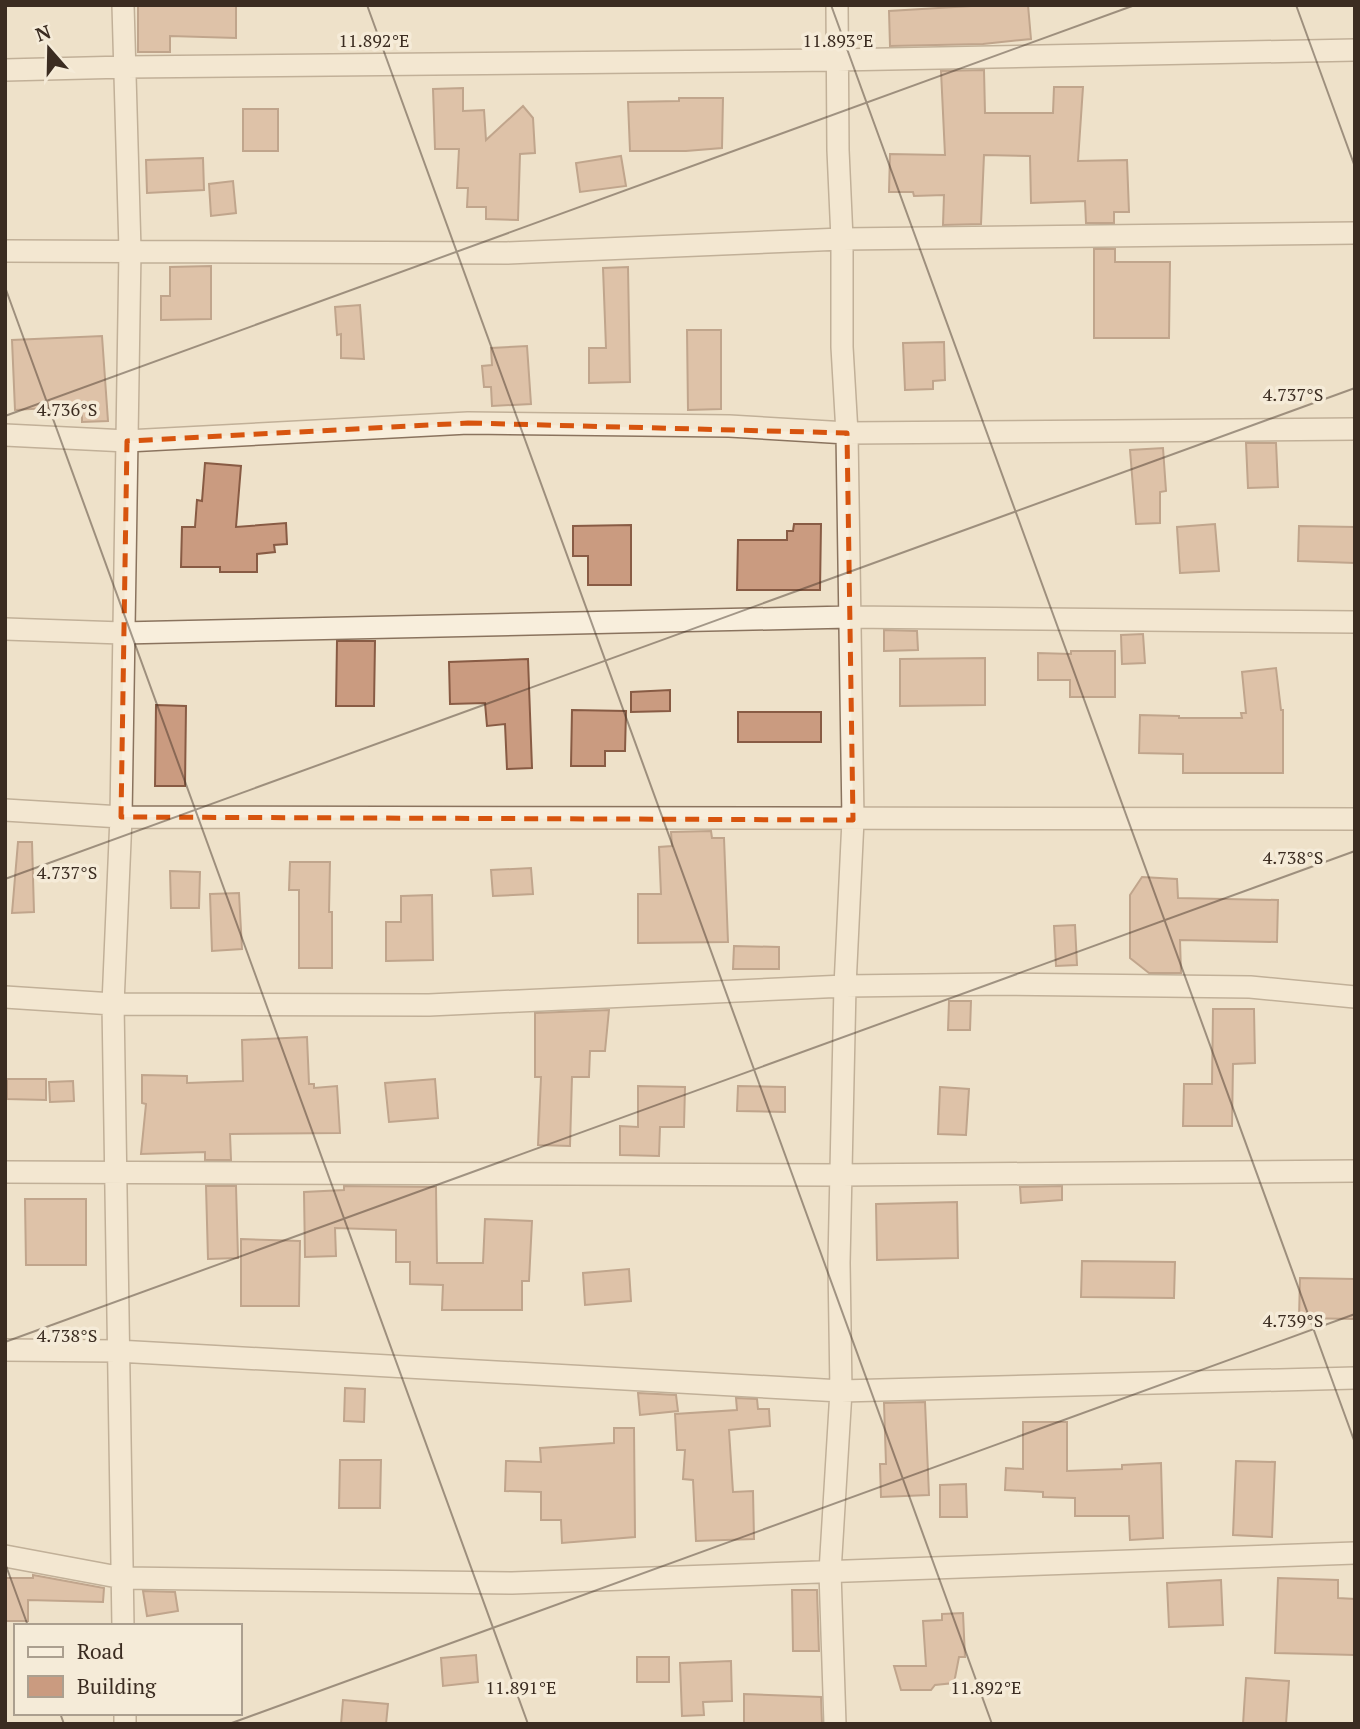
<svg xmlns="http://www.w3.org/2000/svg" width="1360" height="1729" viewBox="0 0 1360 1729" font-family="'PT Serif',serif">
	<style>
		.building { fill: #ca9b80; stroke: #885b44; stroke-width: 2 }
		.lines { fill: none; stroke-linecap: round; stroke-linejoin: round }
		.street-casing { stroke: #8a735e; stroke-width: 24 }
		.street { stroke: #f8eedc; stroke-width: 21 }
		.marked { fill: none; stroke: #d7540e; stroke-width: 5; stroke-dasharray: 14 9; stroke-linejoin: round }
		.ticks { fill: none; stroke: #3b2c21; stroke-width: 2; stroke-opacity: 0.45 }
		.ticks-label { font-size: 18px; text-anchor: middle; fill: #3b2c21; stroke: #f5ebd8; stroke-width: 7; stroke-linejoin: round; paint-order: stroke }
	</style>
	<rect width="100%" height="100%" fill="#eee1c9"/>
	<path class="building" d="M 138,5 L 236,5 L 236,38 L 170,36 L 170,52 L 138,52 Z
		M 988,5 L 1028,5 L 1031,39 L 983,44 L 890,46 L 889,11 Z
		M 984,70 L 985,113 L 1053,113 L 1054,87 L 1083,87 L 1078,161 L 1127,160 L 1129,212 L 1114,212 L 1114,223 L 1086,223 L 1085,201 L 1031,203 L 1030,156 L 984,155 L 981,224 L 943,225 L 944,195 L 914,196 L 913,192 L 889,192 L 890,154 L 945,155 L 941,71 Z
		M 463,88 L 463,111 L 484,110 L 486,140 L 523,106 L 533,118 L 535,153 L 520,154 L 518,220 L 486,219 L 486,207 L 467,207 L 468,188 L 457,188 L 459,149 L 435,149 L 433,89 Z
		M 679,98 L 723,98 L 722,148 L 686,151 L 630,151 L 628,102 L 679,101 Z
		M 243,109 L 278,109 L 278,151 L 243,151 Z
		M 621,156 L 626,186 L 580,192 L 576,163 Z
		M 203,158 L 204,190 L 147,193 L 146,160 Z
		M 233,181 L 236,213 L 211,216 L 209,184 Z
		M 1094,249 L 1115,249 L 1115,262 L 1170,262 L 1169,338 L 1094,338 Z
		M 211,266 L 211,319 L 161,320 L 161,296 L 170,296 L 170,267 Z
		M 628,267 L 630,382 L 589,383 L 589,348 L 606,348 L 603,268 Z
		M 360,305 L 364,359 L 341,358 L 341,334 L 337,335 L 335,307 Z
		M 687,330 L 721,330 L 721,409 L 688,410 Z
		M 102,336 L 108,421 L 82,422 L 82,406 L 15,410 L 12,340 Z
		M 944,342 L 945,380 L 933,381 L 933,389 L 905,390 L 903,343 Z
		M 527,346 L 531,404 L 492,406 L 491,387 L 484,387 L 482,366 L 492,365 L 491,348 Z
		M 1246,443 L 1276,443 L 1278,487 L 1248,488 Z
		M 1163,448 L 1166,491 L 1160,492 L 1160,523 L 1136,524 L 1130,450 Z
		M 205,463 L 241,466 L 236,527 L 286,523 L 287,544 L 274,545 L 275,552 L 257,554 L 257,572 L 220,572 L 220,567 L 181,567 L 182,527 L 195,527 L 197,500 L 202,501 Z
		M 794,524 L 821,524 L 820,590 L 737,590 L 738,540 L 787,540 L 787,531 L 793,531 Z
		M 1215,524 L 1219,571 L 1180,573 L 1177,527 Z
		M 631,525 L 631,585 L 588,585 L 588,556 L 573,556 L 573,526 Z
		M 1299,526 L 1355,527 L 1355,563 L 1298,561 Z
		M 884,630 L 917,631 L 918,650 L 884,651 Z
		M 1143,634 L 1145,663 L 1122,664 L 1121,635 Z
		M 337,641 L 375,641 L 374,706 L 336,706 Z
		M 1071,651 L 1115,651 L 1115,697 L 1070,697 L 1070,680 L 1038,680 L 1038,653 L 1071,654 Z
		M 985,658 L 985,705 L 900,706 L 900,659 Z
		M 528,659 L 532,768 L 507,769 L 505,724 L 487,726 L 485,703 L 450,704 L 449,662 Z
		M 1276,668 L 1281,710 L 1283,710 L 1283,773 L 1183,773 L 1183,754 L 1139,753 L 1140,715 L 1179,716 L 1179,718 L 1242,718 L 1241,713 L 1246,713 L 1242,672 Z
		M 670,690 L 670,711 L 631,712 L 631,692 Z
		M 156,705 L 186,706 L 185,786 L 155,786 Z
		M 572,710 L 626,711 L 625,751 L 605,751 L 605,766 L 571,766 Z
		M 738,712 L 821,712 L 821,742 L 738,742 Z
		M 711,831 L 712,838 L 724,838 L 728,942 L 638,943 L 638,894 L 661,894 L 659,847 L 672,846 L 671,832 Z
		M 18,842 L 32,842 L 34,912 L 12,913 Z
		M 290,862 L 330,862 L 329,912 L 332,912 L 332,968 L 299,968 L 299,890 L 289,890 Z
		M 531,868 L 533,894 L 493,896 L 491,870 Z
		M 170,871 L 200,872 L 199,908 L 171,908 Z
		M 1142,877 L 1177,879 L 1178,898 L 1278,900 L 1277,942 L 1180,940 L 1181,973 L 1149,973 L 1130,958 L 1130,895 Z
		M 239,893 L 242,949 L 212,951 L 210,894 Z
		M 432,895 L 433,960 L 386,961 L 386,922 L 401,922 L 401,896 Z
		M 1075,925 L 1077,965 L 1056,966 L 1054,926 Z
		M 734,946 L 779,947 L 779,969 L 733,969 Z
		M 949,1001 L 971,1001 L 970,1030 L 948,1030 Z
		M 1213,1009 L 1254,1009 L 1255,1063 L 1233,1064 L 1232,1126 L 1183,1126 L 1184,1084 L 1212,1084 Z
		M 609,1010 L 605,1051 L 590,1051 L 589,1077 L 572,1077 L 570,1146 L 538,1145 L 541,1077 L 535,1077 L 535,1013 Z
		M 307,1037 L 309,1084 L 314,1084 L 314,1088 L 337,1086 L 340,1133 L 230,1134 L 231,1160 L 205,1160 L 205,1152 L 141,1154 L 146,1104 L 142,1103 L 142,1075 L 187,1076 L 187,1083 L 243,1081 L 242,1040 Z
		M 7,1079 L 46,1079 L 46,1100 L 7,1099 Z
		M 435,1079 L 438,1118 L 389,1122 L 385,1083 Z
		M 73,1081 L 74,1101 L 50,1102 L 49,1082 Z
		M 638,1086 L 685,1087 L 684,1127 L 660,1127 L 659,1156 L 620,1155 L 620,1126 L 638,1127 Z
		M 738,1086 L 785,1087 L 785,1112 L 737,1111 Z
		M 940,1087 L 969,1089 L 966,1135 L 938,1134 Z
		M 206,1186 L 236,1186 L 238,1258 L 208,1259 Z
		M 344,1186 L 436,1187 L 437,1263 L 483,1263 L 485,1219 L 532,1221 L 529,1281 L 522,1281 L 522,1310 L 442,1310 L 443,1285 L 410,1284 L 410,1262 L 396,1262 L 396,1230 L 335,1228 L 336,1256 L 305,1257 L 304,1192 L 344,1190 Z
		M 1062,1186 L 1062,1200 L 1021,1203 L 1020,1187 Z
		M 25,1199 L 86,1199 L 86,1265 L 26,1265 Z
		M 957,1202 L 958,1258 L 877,1260 L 876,1204 Z
		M 241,1239 L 300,1241 L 299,1306 L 241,1306 Z
		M 1082,1261 L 1175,1262 L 1174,1298 L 1081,1297 Z
		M 629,1269 L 631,1301 L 585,1305 L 583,1273 Z
		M 1300,1278 L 1355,1279 L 1355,1319 L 1299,1318 Z
		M 345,1388 L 365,1389 L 364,1422 L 344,1421 Z
		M 638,1393 L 676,1395 L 678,1411 L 640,1415 Z
		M 736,1398 L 757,1399 L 758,1409 L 769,1409 L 770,1426 L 729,1430 L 733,1492 L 753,1491 L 754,1539 L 696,1541 L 693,1480 L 683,1479 L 685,1450 L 677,1450 L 675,1414 L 737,1410 Z
		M 925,1402 L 929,1495 L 881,1497 L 880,1464 L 886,1464 L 884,1403 Z
		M 1023,1422 L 1067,1422 L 1067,1471 L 1122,1469 L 1122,1465 L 1161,1463 L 1163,1538 L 1130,1540 L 1129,1516 L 1075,1516 L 1075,1498 L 1043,1497 L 1043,1492 L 1005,1490 L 1006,1468 L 1023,1469 Z
		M 614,1428 L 634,1428 L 635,1537 L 562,1543 L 561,1520 L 541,1520 L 541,1492 L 505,1491 L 506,1461 L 541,1462 L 540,1448 L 614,1443 Z
		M 340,1460 L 381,1460 L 380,1508 L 339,1508 Z
		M 1236,1461 L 1275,1462 L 1272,1537 L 1233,1535 Z
		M 966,1484 L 967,1517 L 940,1517 L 940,1485 Z
		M 33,1575 L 104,1588 L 103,1602 L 28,1600 L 28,1621 L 5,1621 L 5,1578 L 33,1578 Z
		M 1278,1578 L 1338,1580 L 1338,1598 L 1355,1599 L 1355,1655 L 1275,1653 Z
		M 1221,1580 L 1223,1625 L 1169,1627 L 1167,1583 Z
		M 792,1590 L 817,1590 L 819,1651 L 793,1651 Z
		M 143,1591 L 175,1592 L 178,1611 L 147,1616 Z
		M 963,1613 L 965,1657 L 959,1657 L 954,1683 L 935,1685 L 931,1690 L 901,1690 L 894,1666 L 926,1666 L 923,1621 L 942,1620 L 942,1614 Z
		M 476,1655 L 478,1682 L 443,1686 L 441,1658 Z
		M 637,1657 L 669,1657 L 669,1682 L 637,1682 Z
		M 731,1661 L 732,1701 L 703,1702 L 704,1715 L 682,1716 L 680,1663 Z
		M 1246,1678 L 1289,1681 L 1286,1724 L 1243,1724 Z
		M 744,1694 L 821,1697 L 822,1724 L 744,1724 Z
		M 343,1700 L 388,1704 L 386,1724 L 341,1724 Z"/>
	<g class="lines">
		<g class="street-casing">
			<path id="street" d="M 123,5 L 130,250 L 121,817 L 113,1004 L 123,1626
				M 5,70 L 126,67 L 837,60 L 1355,50
				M 5,251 L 507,253 L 842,239 L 1355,233
				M 5,435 L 127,441 L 468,423 L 729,426 L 847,433 L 1355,429
				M 5,629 L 122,633 L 849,617 L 1355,622
				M 5,810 L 121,817 L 1355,819
				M 5,997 L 113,1004 L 429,1005 L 845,986 L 1004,984 L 1250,987 L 1355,997
				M 5,1172 L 841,1175 L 1355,1171
				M 5,1350 L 117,1351 L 841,1391 L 1355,1378
				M 5,1556 L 123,1578 L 512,1583 L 1355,1553
				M 125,1713 L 125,1724
				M 835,1724 L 830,1572 L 841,1391 L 839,1263 L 845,986 L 853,820 L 847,433 L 842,347 L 842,239 L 838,150 L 837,5"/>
		</g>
		<use href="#street" class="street"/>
	</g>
	<path d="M0 0H1360V1729H0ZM 468,423 L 847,433 L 853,820 L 121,817 L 127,441 Z" fill="#eee1c9" fill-opacity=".55" fill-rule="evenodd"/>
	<path class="marked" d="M 468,423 L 847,433 L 853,820 L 121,817 L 127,441 Z"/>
	<path class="ticks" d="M 367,5 L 992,1724M 831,5 L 1355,1443M 1296,5 L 1355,167M 5,287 L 528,1724M 5,416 L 1135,5M 5,879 L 1355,388M 5,1342 L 1355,851M 5,1563 L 28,1626M 60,1713 L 64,1724M 229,1724 L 1355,1314"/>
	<g class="ticks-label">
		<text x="374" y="47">11.892°E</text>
		<text x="838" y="47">11.893°E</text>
		<text x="1293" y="401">4.737°S</text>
		<text x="67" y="416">4.736°S</text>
		<text x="1293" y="864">4.738°S</text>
		<text x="67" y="879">4.737°S</text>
		<text x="1293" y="1327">4.739°S</text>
		<text x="67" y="1342">4.738°S</text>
		<text x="521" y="1694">11.891°E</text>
		<text x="986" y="1694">11.892°E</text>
	</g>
	<rect width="1360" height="1729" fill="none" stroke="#3b2c21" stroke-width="14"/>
	<rect x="14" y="1624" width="228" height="91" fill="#f5ebd8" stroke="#ab9f8f" stroke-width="2"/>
	<rect x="28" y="1647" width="35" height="10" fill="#f8eedc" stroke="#ab9f8f" stroke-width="2"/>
	<text x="77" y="1659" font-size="21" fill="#3b2c21">Road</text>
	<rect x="28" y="1676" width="35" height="21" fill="#ca9b80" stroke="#ab9f8f" stroke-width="2"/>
	<text x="77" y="1694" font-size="21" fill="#3b2c21">Building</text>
	<g transform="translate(49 49) rotate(340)" stroke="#f5ebd8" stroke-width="5" paint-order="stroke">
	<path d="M0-5L12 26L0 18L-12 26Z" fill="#3b2c21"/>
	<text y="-10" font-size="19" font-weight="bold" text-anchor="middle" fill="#3b2c21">N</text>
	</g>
</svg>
